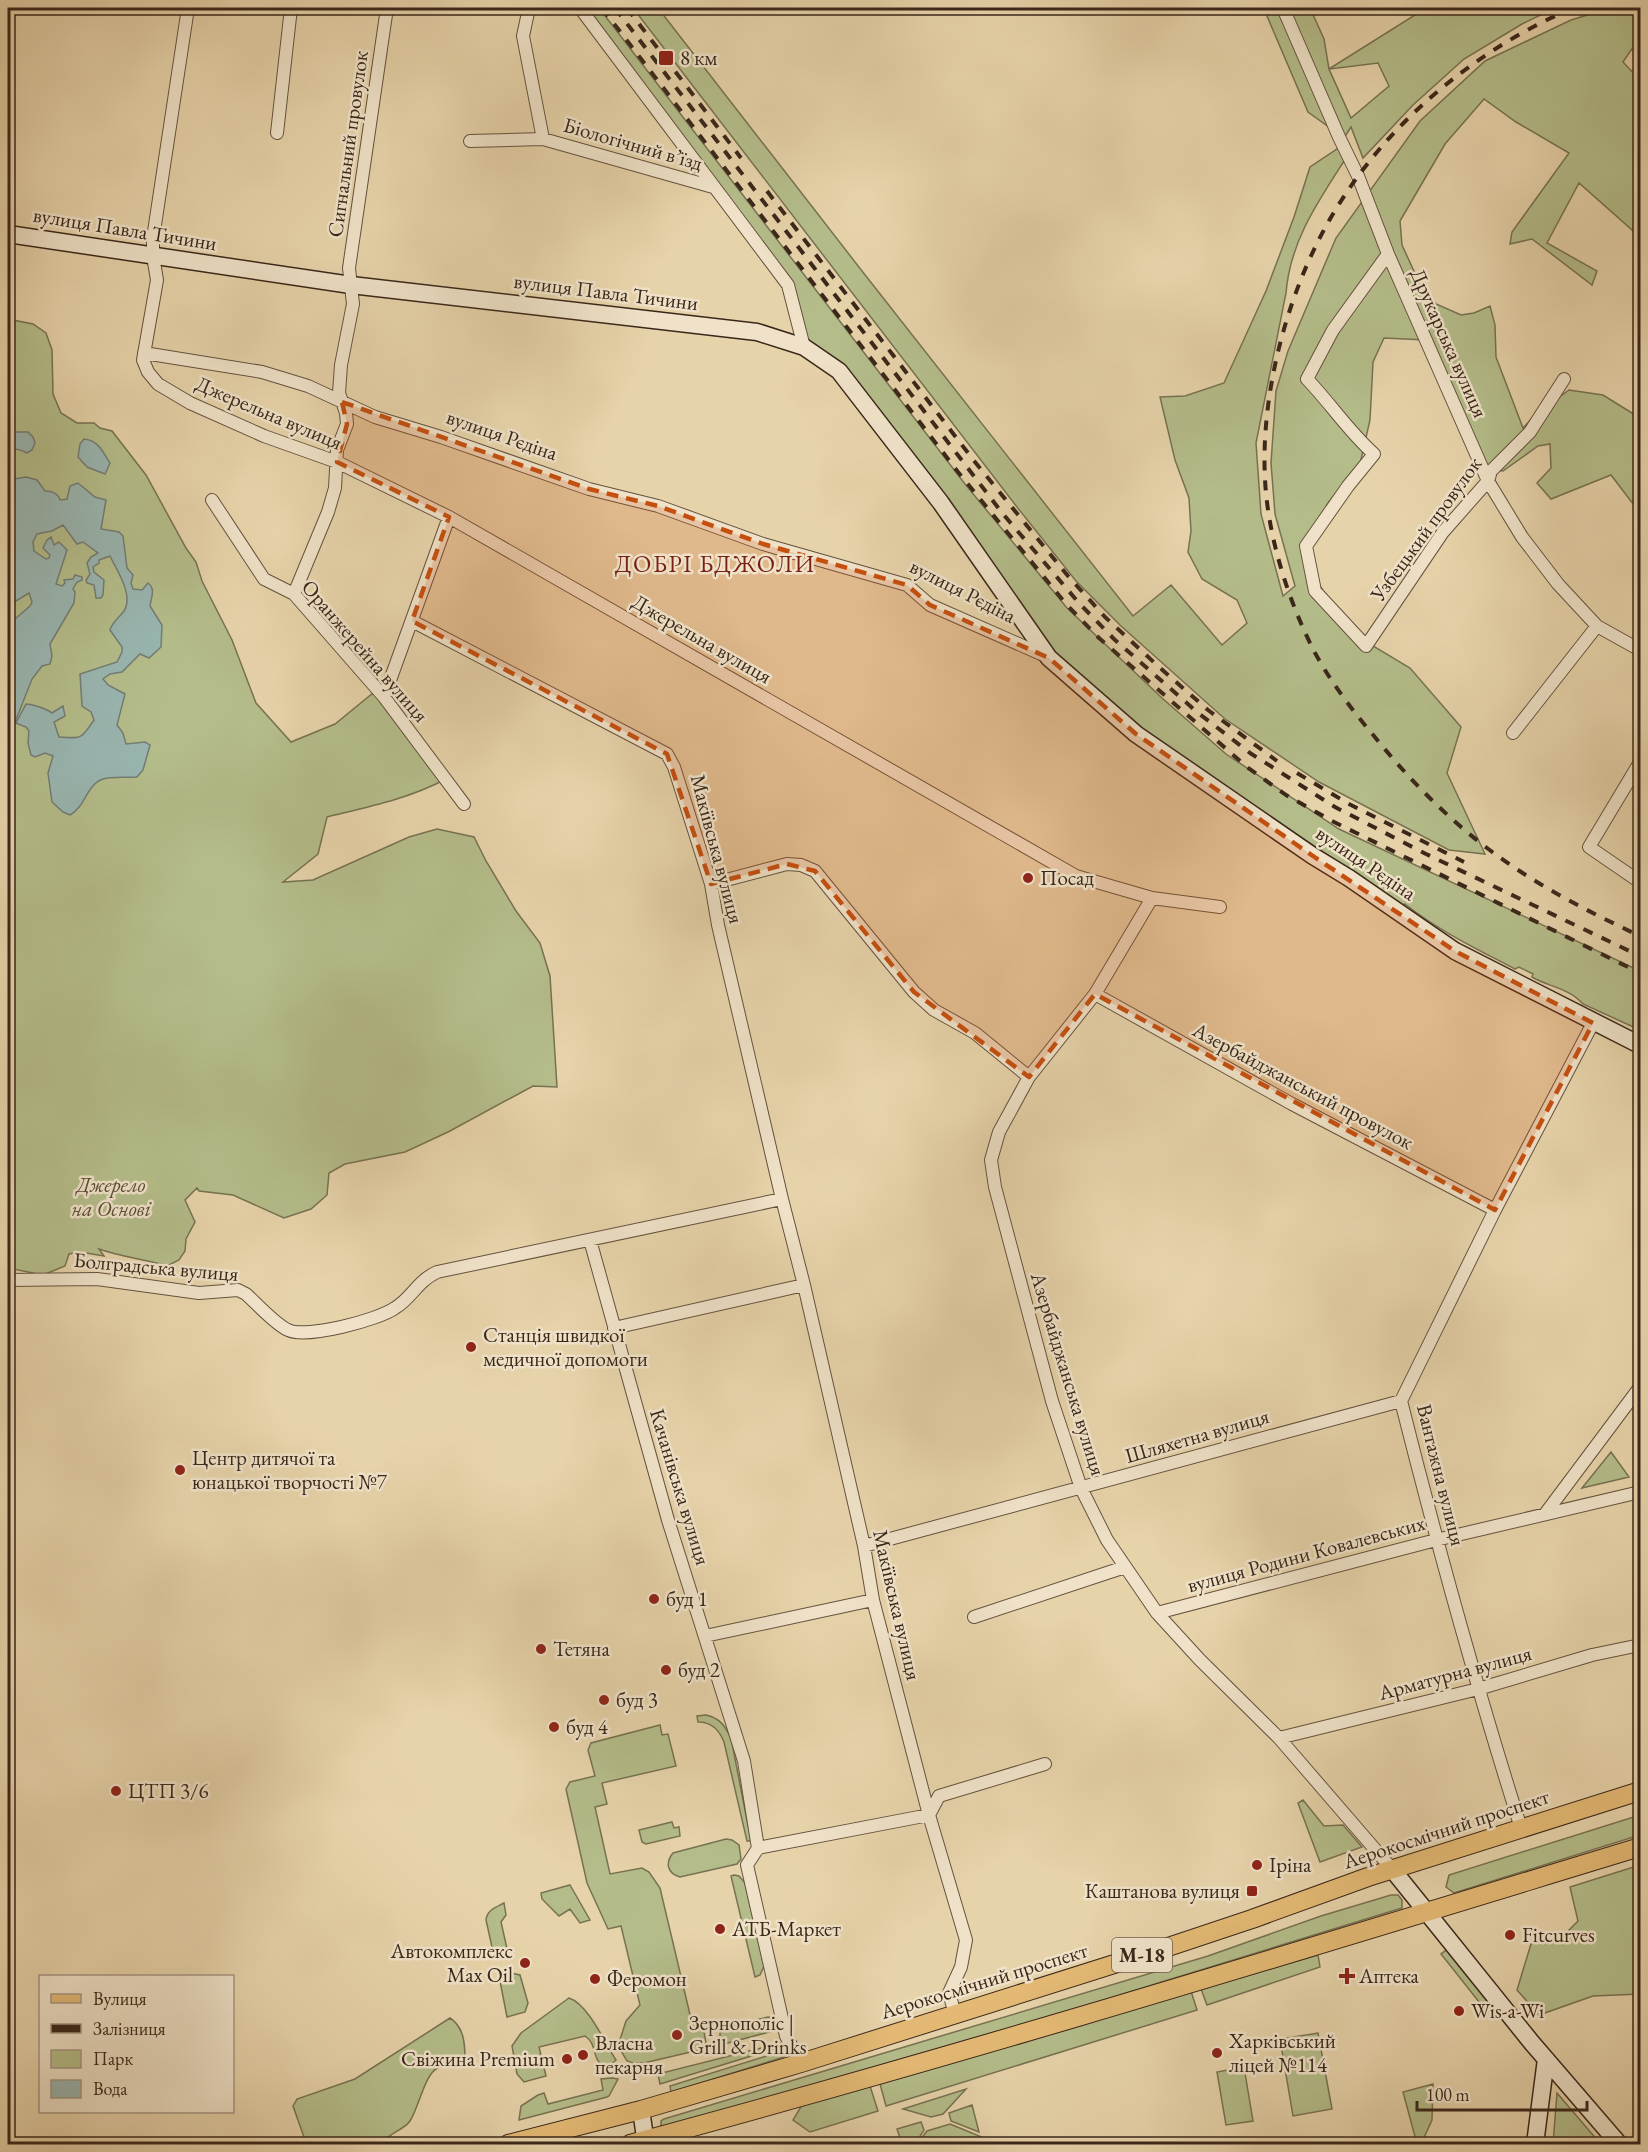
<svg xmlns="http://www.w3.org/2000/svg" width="1648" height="2152" viewBox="0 0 1648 2152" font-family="'EB Garamond',serif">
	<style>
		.green { fill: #b4bd8a; stroke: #777252; stroke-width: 1.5; fill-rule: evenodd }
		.water { fill: #99b6b1; stroke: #737d75; stroke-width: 1.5 }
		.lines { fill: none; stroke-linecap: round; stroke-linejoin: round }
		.street-casing { stroke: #65523e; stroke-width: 14 }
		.secondary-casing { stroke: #3a271a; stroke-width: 19 }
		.primary-casing { stroke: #3a271a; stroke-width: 20 }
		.street { stroke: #efe2c8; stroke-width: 12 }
		.secondary { stroke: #efe2c8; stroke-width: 16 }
		.primary { stroke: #e4ba75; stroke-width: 18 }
		.rail { stroke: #3a271a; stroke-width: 4; stroke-dasharray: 10 10; stroke-linecap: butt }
		.marked { fill: #c54f0f; fill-opacity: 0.2; stroke: #c54f0f; stroke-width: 4.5; stroke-dasharray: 12 8; stroke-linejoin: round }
		.poi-dot { fill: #8f2418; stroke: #efe2c8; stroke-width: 2 }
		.labels { text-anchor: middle; stroke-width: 5; stroke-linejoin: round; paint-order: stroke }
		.shield { fill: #efe2c8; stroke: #705f4e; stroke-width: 1.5 }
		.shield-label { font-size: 20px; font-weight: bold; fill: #3a271a }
		.poi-label { font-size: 21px; fill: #3a271a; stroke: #efe2c8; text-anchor: start }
		.street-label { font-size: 21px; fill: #3a271a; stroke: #efe2c8 }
		.park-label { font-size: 21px; font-style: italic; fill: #584c36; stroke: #efe2c8 }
		.quarter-label { font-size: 24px; letter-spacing: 1.5px; fill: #7a1f14; stroke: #efe2c8 }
	</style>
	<rect width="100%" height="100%" fill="#e7d3aa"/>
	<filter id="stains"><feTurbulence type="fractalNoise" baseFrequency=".00333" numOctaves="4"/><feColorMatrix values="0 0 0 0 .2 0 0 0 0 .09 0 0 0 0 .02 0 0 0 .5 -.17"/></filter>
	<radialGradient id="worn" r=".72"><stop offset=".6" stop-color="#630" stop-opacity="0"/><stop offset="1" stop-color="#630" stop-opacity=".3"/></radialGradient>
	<path class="green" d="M 578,8 L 599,8 L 965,484 L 1067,608 L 1162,698 L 1226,754 L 1339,829 L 1640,971 L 1640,1030 L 1583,1004 C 1569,988 1549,987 1532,977 L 1533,974 L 1519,967 L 1515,969 C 1477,949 1439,931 1405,904 L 1403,905 L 1379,891 L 1346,867 L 1183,759 L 1123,714 L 1052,656 L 839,371 L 804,347 L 788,285 Z
		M 633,8 L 658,8 L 862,271 L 1133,616 L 1171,585 L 1222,645 L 1247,623 L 1237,600 L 1202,579 L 1188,552 L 1191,531 L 1189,498 L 1175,460 L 1160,397 L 1185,396 L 1224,383 L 1266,291 L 1294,217 L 1310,167 L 1343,145 L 1346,158 C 1319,200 1290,241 1286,293 L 1256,443 L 1261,514 L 1283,596 L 1295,586 L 1275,514 L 1271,463 L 1276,391 L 1288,351 L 1336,238 L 1420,121 L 1485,61 L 1571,20 L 1610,8 L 1640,8 L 1640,37 L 1623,62 L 1640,80 L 1640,237 L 1579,183 L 1547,243 L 1597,271 L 1592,285 L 1532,239 L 1510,244 L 1512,232 L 1569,153 L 1516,122 L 1484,99 L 1445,144 L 1400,221 L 1402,245 L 1419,282 L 1436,304 L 1461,315 L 1474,313 L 1490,306 L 1495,325 L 1496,357 L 1523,428 L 1536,414 L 1569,390 L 1603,395 L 1640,418 L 1640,513 L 1611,475 L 1551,499 L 1537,483 L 1551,468 L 1550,444 L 1538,446 L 1503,471 L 1482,468 L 1426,340 L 1384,338 L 1373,362 L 1370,420 L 1360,464 L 1328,503 L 1306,546 L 1312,574 L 1344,622 L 1373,646 L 1410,668 L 1461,727 L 1447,773 L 1485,854 L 1449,850 L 1319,782 L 1225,719 L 1121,626 L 1076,581 L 1017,507 Z
		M 1266,8 L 1310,8 L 1324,39 L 1329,69 L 1426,8 L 1555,8 L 1522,24 L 1464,59 L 1413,105 L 1363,158 L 1351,127 L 1344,138 L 1308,112 L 1264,9 ZM 1378,63 L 1389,86 L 1351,118 L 1329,69 Z
		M 8,319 L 33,324 L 46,333 L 52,350 L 53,394 L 61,413 L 77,423 L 94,423 L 100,428 L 112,431 L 146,475 L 186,548 L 196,562 L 202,581 L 232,640 L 256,703 L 291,742 L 335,724 L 373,693 L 446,779 C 408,799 368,807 327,817 L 318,854 L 283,882 L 313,880 L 409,837 L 437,829 L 474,837 L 486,861 L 516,911 L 540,943 L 550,976 L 557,1087 L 533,1086 L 448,1132 L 405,1152 L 345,1164 L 329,1173 L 327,1195 L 311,1209 L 284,1218 L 233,1195 L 199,1191 L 197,1188 L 185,1200 L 195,1222 L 186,1239 L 185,1251 L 179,1260 L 167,1266 C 145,1259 121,1257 99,1249 L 104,1256 L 80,1252 L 69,1254 L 65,1266 L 43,1275 L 8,1268 Z
		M 1611,1452 L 1629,1477 L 1582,1488 Z
		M 706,1715 C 720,1718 725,1726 731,1738 L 751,1841 L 747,1841 L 724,1742 C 719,1730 712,1722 698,1722 L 697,1716 Z
		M 660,1725 L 662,1735 L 668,1734 L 676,1766 L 602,1783 L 607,1804 L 595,1807 L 610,1874 L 642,1868 L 649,1872 L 660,1888 L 692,2023 L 702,2021 L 706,2043 L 699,2050 L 644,2063 L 633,2063 L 627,2061 L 618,2046 L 626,2021 L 640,2005 L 621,1926 L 608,1929 L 587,1883 L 566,1789 L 570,1782 L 595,1776 L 588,1750 L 591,1743 Z
		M 1303,1800 L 1324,1826 L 1343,1825 L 1362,1847 L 1320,1862 L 1298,1803 Z
		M 1640,1815 L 1640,1835 L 1454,1893 L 1446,1887 L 1449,1875 Z
		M 672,1822 L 674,1828 L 679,1827 L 680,1836 L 646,1844 L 642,1842 L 639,1830 Z
		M 726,1839 L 732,1840 L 739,1845 L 741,1859 L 737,1864 L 680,1877 C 667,1873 665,1863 673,1853 Z
		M 1640,1865 L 1640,1994 L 1593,1996 L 1539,2015 L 1517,1990 L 1531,1944 L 1562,1937 L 1578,1921 L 1570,1887 Z
		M 734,1875 L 739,1876 L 745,1883 L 764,1966 L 760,1975 L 755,1977 L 731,1876 Z
		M 570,1885 L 590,1920 L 580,1923 L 570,1909 L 559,1916 L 542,1899 L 541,1893 Z
		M 1391,1895 L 1398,1895 L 1402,1900 L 1402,1908 L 1074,2009 L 666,2127 L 661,2126 L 661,2121 L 664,2119 L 1208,1956 L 1321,1916 Z
		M 504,1903 L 506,1915 L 501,1922 L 508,1953 L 494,1956 L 486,1920 C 487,1910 495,1908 504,1903 Z
		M 1449,1948 L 1492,1999 L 1483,2007 L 1441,1954 Z
		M 1318,1955 L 1320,1967 L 1207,2005 L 1201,1989 Z
		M 511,1973 L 520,1975 L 528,2003 L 525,2012 L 507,2017 L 499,1976 Z
		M 1191,1991 L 1197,2010 L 886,2106 L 880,2084 Z
		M 569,1998 C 588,2004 605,2043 616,2060 L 609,2067 C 589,2063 600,2046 585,2036 L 539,2047 L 546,2076 L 524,2082 L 517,2074 L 512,2046 L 521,2033 Z
		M 768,2017 L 773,2018 L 776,2022 L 776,2029 L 773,2031 L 728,2043 L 724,2043 L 720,2038 L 720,2033 L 724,2028 Z
		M 450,2018 C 464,2027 465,2044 465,2059 C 457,2063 447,2064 438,2068 C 425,2073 419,2107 410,2121 C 403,2131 389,2132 382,2144 L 342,2144 L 304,2137 L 293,2106 L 297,2099 L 355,2079 Z
		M 1318,2033 L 1332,2109 L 1293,2116 L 1280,2039 Z
		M 781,2043 L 784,2046 L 660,2084 L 658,2074 Z
		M 786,2050 L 784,2057 L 671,2092 L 670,2086 Z
		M 1244,2067 L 1253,2121 L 1226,2125 L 1217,2072 Z
		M 612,2078 L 618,2079 L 609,2096 L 607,2097 L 519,2120 L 521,2106 L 538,2095 L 544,2093 L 548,2104 L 603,2090 L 601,2079 Z
		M 1433,2084 L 1432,2120 L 1421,2144 L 1417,2144 L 1403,2092 Z
		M 870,2086 L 878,2111 L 810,2132 L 793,2120 L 802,2105 Z
		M 966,2089 L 943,2114 L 931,2117 L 903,2109 Z
		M 1557,2093 L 1598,2141 L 1601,2144 L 1553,2144 Z
		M 972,2105 L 979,2132 L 951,2121 L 949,2113 Z
		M 921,2122 L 924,2130 L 915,2144 L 902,2144 L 897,2129 Z
		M 950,2124 L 989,2140 L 991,2144 L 917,2144 L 927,2131 Z"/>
	<path class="water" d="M 8,424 L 13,432 L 28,432 L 33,437 L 35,443 L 32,450 L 27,453 C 20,449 15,448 8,451 Z
		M 84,439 C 98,440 103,452 110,463 L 105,474 L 87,467 L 78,457 L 80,444 Z
		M 26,477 L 37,480 L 45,491 C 52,491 58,493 60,500 L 67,499 L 70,486 L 78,483 L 95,497 L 106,500 L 101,529 L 119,532 L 123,536 L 127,568 L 133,575 L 131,583 L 133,589 L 142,590 L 148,583 C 156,589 151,598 150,606 L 162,625 L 161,647 L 149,658 L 140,654 L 122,672 L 110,674 L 103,679 L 108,685 L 125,694 L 117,725 L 123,733 L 126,744 L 145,742 L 150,745 L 143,770 L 137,777 C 126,778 113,776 103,779 C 86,785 86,806 70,815 L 63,812 L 52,802 L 48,773 L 53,756 L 45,753 L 35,757 L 31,755 L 28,743 L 29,731 L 26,727 L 16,723 L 26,704 C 32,704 47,709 52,713 L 63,706 L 65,716 L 54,722 L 59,737 C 81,738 80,741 94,720 L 91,712 L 82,706 L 80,674 L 117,662 L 122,652 L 122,647 L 110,630 C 112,622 119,618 124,611 C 134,595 117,571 110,556 L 99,560 L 99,563 L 93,567 L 94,572 L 104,580 L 103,595 L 101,598 L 96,598 L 94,585 L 87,583 L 86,580 L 90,574 L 87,563 L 91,557 L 98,553 L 83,542 L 77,544 L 63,525 L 52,531 L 37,534 L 33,542 L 34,551 L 46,559 L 49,558 L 50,555 L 43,548 L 47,540 L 51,537 L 54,545 L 59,542 L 67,550 L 56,584 L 62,586 L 65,583 L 64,580 L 73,579 L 75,575 L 82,577 L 82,580 L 77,582 L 73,589 L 75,592 L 74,603 L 50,644 L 52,656 L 50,664 L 42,666 L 32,679 L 8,740 L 8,625 L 30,606 L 32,602 L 29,593 L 16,601 L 8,593 L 8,480 Z"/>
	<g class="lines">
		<g class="street-casing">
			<path id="street" d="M 188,8 L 153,238 L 153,256 L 157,280 L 143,360 L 148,372 L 158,384 L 190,403 L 264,436 L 337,462 L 449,517 L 1076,876 L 1152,898 L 1220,907
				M 529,8 L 523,36 L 543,139
				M 580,8 L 788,285 L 804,347
				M 1283,8 L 1339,137 L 1358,176 L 1388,254 L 1488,481 L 1522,537 L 1558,584 L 1597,626 L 1640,650
				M 277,133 L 291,8
				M 470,141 L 543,139 L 713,187
				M 1388,254 L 1333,330 L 1307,379 C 1331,404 1349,432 1374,454 L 1348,486 L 1306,546 L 1315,591 L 1366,646 L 1443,532 L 1488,481 L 1491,471 L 1530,432 L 1564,379
				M 144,353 L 262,372 L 308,386 L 375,417 L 441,437 L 589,489 L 658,506 L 763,544 L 907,585 L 930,605 L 1048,657
				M 212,500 L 264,579 L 294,594 L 384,697 L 464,804
				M 294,594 L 328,512 L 335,488 L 337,450 L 347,424 L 346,413 L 339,393 L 341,365 L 353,304 L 349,268 L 387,8
				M 412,621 L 667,754 L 674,767 L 711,884 L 718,925 L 782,1199 L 804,1285 L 864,1546 L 873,1600 L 929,1815 L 966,1940 L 961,1967 L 949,1993 L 955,2014
				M 384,697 L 449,517
				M 1513,733 L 1597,626
				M 1640,762 L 1589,847 L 1640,882
				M 711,884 L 787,864 L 801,865 L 815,871 L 914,992 L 934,1010 L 975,1033 L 1029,1077
				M 1152,898 L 1095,994 L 1029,1077 L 999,1132 L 991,1160 L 995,1187 L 1052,1401 L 1081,1488 L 1107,1540 L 1157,1613 L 1200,1660 L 1279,1738 L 1392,1869
				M 1095,994 L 1292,1104 L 1495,1210
				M 590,1240 L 668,1520 L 744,1761 L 758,1848 L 929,1815 L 939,1796 L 1045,1764
				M 8,1280 L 97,1279 L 199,1293 L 238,1290 L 246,1294 C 256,1303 276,1325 288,1330 C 306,1339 378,1320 395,1308 C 413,1297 416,1282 437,1272 L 782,1199
				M 614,1328 L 804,1285
				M 1545,1514 L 1640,1387
				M 864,1546 L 1401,1401
				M 1157,1613 L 1436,1540 L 1640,1492
				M 974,1617 L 1125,1567
				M 705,1636 L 873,1600
				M 1279,1738 L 1478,1689 L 1592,1655 L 1640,1645
				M 1521,1828 C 1476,1686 1437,1544 1401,1401 L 1495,1210 L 1593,1023
				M 758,1848 L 747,1865 L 786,2036 L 801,2063"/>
		</g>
		<g class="secondary-casing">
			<path id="secondary" d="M 8,234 L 351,285 L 757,332 L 804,347 L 839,371 L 941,503 L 1049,658 L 1136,734 L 1313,856 L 1349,878 L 1455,951 L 1640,1045
				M 1392,1869 L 1532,2043 L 1619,2144
				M 641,2110 L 646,2144
				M 1535,2144 L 1546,2059"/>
		</g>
		<g class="primary-casing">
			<path id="primary" d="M 508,2144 L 641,2110 L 801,2063 L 1165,1948 L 1252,1919 L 1368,1877 L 1640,1791
				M 630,2144 C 969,2053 1305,1949 1640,1847"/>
		</g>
		<use href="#street" class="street"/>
		<use href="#secondary" class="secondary"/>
		<use href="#primary" class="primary"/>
		<path class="rail" d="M 602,8 L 958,472 L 1066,604 L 1099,638 L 1247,767 L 1286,795 L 1332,821 L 1640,973
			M 615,8 L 1003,514 L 1079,603 L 1114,639 L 1197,712 L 1250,753 L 1335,807 L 1426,854 L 1640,956
			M 627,8 L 741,158
			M 1573,8 C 1481,47 1395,116 1341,201 C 1289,281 1257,398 1266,493 C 1271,546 1290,604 1314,651 C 1330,681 1352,710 1374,736 C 1407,777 1445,816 1487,848 C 1534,884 1587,911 1640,936
			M 767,191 L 975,462 L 1068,576 L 1105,617 L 1159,667 L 1208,710 L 1277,761
			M 1297,773 L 1349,804 L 1464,862"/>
	</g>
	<path class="marked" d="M 342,402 L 589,489 L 658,506 L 763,544 L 907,585 L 930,605 L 1049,658 L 1136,734 L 1313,856 L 1455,951 L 1593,1023 L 1495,1210 L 1095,994 L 1029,1077 L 914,992 L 815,871 L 787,864 L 711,884 L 667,754 L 412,621 L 449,517 L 337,462 L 347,424 Z"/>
	<g class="poi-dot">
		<rect x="658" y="50" width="16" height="16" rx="3"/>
		<circle cx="1028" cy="878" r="6"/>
		<circle cx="471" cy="1347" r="6"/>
		<circle cx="180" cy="1470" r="6"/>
		<circle cx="654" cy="1599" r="6"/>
		<circle cx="541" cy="1649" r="6"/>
		<circle cx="666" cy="1670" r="6"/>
		<circle cx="604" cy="1700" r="6"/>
		<circle cx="554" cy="1727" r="6"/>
		<circle cx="116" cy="1791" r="6"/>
		<circle cx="1257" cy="1865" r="6"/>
		<rect x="1246" y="1885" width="12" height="12" rx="3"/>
		<circle cx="720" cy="1929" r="6"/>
		<circle cx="1510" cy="1935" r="6"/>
		<circle cx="525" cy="1963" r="6"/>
		<path d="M1344 1967h6v6h6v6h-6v6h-6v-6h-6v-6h6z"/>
		<circle cx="595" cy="1979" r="6"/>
		<circle cx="1459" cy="2011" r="6"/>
		<circle cx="677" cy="2035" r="6"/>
		<circle cx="1217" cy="2053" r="6"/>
		<circle cx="583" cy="2055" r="6"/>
		<circle cx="567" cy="2059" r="6"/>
	</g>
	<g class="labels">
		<rect class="shield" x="1112" y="1938" width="60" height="34" rx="4.5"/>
		<g class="shield-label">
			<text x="1142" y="1962">М-18</text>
		</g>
		<g class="poi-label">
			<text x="680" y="65">8 км</text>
			<text x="1040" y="885">Посад</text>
			<text x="483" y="1342">Станція швидкої<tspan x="483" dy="24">медичної допомоги</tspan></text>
			<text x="192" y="1465">Центр дитячої та<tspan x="192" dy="24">юнацької творчості №7</tspan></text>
			<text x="666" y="1606">буд 1</text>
			<text x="553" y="1656">Тетяна</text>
			<text x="678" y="1677">буд 2</text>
			<text x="616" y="1707">буд 3</text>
			<text x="566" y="1734">буд 4</text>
			<text x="128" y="1798">ЦТП 3/6</text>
			<text x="1269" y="1872">Іріна</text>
			<text x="1240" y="1898" text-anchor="end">Каштанова вулиця</text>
			<text x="732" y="1936">АТБ-Маркет</text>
			<text x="1522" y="1942">Fitcurves</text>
			<text x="513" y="1958" text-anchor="end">Автокомплекс<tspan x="513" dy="24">Max Oil</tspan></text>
			<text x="1359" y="1983">Аптека</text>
			<text x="607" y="1986">Феромон</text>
			<text x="1471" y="2018">Wis-a-Wi</text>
			<text x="689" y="2030">Зернополіс |<tspan x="689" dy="24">Grill &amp; Drinks</tspan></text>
			<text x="1229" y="2048">Харківський<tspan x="1229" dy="24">ліцей №114</tspan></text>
			<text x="595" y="2050">Власна<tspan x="595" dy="24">пекарня</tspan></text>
			<text x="555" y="2066" text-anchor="end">Свіжина Premium</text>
		</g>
		<g class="street-label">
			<text transform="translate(348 144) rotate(-82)" y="7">Сигнальний провулок</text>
			<text transform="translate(633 144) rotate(16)" y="7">Біологічний в’їзд</text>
			<text transform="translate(125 229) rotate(9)" y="7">вулиця Павла Тичини</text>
			<text transform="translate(606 292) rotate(7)" y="7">вулиця Павла Тичини</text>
			<text transform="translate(1449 343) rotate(66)" y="7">Друкарська вулиця</text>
			<text transform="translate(269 413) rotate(23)" y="7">Джерельна вулиця</text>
			<text transform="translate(502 435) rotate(19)" y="7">вулиця Рєдіна</text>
			<text transform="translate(1426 529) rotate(-54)" y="7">Узбецький провулок</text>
			<text transform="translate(963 591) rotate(27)" y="7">вулиця Рєдіна</text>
			<text transform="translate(702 639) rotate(30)" y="7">Джерельна вулиця</text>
			<text transform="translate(365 651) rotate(49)" y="7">Оранжерейна вулиця</text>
			<text transform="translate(717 849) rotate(75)" y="7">Макіївська вулиця</text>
			<text transform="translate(1366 863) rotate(34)" y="7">вулиця Рєдіна</text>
			<text transform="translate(1303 1086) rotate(28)" y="7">Азербайджанський провулок</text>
			<text transform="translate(156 1267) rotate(5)" y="7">Болградська вулиця</text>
			<text transform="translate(1068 1374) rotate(73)" y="7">Азербайджанська вулиця</text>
			<text transform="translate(1197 1436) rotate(-16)" y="7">Шляхетна вулиця</text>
			<text transform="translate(1441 1475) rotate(76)" y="7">Вантажна вулиця</text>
			<text transform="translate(680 1487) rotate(73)" y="7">Качанівська вулиця</text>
			<text transform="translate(1306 1554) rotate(-15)" y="7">вулиця Родини Ковалевських</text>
			<text transform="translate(897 1605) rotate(77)" y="7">Макіївська вулиця</text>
			<text transform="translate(1455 1673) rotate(-15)" y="7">Арматурна вулиця</text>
			<text transform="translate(1446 1829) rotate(-18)" y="7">Аерокосмічний проспект</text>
			<text transform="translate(984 1981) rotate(-17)" y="7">Аерокосмічний проспект</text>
		</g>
		<g class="park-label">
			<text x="111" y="1192">Джерело<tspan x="111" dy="24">на Основі</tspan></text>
		</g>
		<g class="quarter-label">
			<text x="715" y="572">ДОБРІ БДЖОЛИ</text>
		</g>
	</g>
	<rect width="1648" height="2152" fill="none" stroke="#e7d3aa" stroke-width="30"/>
	<rect x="9" y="9" width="1630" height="2134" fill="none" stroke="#3a271a" stroke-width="3"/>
	<rect x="15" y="15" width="1618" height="2122" fill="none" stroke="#3a271a" stroke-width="1.5"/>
	<rect x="39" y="1975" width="195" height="138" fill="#efe2c8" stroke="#a79782" stroke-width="1.5"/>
	<rect x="51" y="1994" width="30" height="9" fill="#e4ba75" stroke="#a79782" stroke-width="1.5"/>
	<text x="93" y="2005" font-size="18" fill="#3a271a">Вулиця</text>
	<rect x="51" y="2024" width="30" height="9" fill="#3a271a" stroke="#a79782" stroke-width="1.5"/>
	<text x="93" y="2035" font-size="18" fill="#3a271a">Залізниця</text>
	<rect x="51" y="2050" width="30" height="18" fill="#b4bd8a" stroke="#a79782" stroke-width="1.5"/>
	<text x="93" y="2065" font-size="18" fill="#3a271a">Парк</text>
	<rect x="51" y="2080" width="30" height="18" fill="#99b6b1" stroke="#a79782" stroke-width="1.5"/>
	<text x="93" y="2095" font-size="18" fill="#3a271a">Вода</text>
	<path d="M1417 2101v9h170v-9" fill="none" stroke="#3a271a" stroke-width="3"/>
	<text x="1426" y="2101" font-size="18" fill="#3a271a" stroke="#efe2c8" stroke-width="4.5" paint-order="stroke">100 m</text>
	<rect width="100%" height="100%" filter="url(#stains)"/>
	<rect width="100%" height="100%" fill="url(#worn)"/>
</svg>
